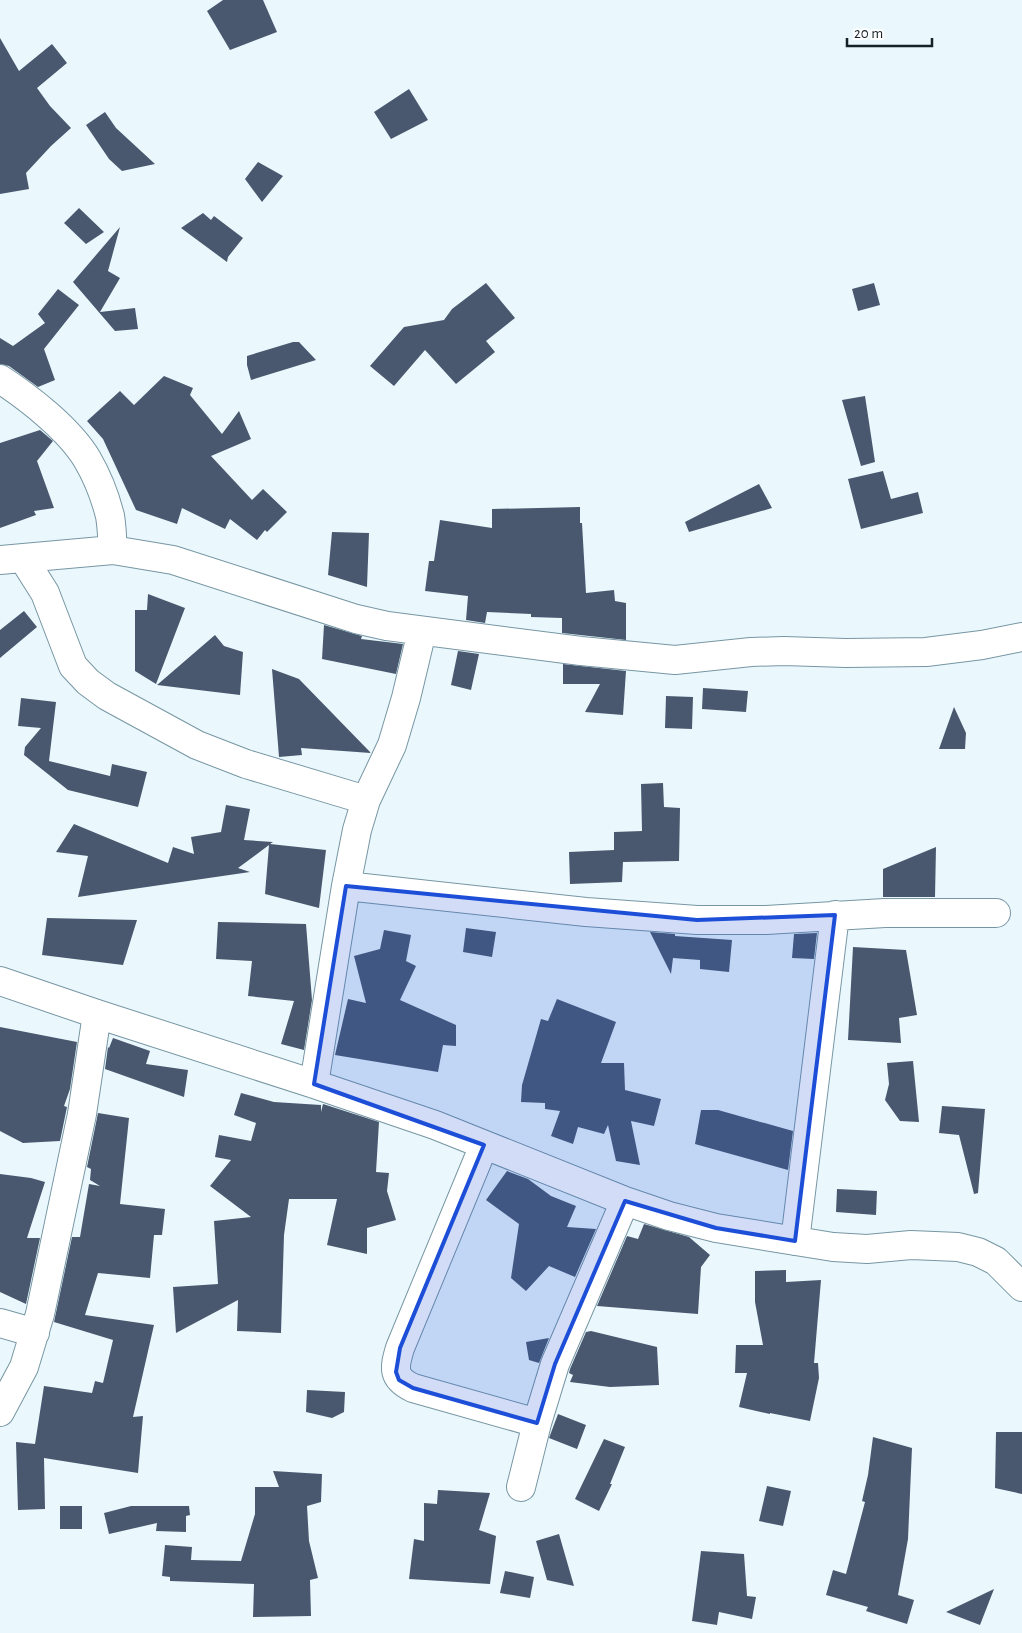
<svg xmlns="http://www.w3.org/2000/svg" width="1022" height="1633" viewBox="0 0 1022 1633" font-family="'Alegreya Sans',sans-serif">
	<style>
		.building { fill: #49586e }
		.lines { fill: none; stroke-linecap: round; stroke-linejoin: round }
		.minor-casing { stroke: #7796a3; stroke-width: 30 }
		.minor { stroke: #fff; stroke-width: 28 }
		.marked { fill: #1d4ed8; fill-opacity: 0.2; stroke: #1d4ed8; stroke-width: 4; stroke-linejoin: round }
	</style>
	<rect width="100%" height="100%" fill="#eaf8fd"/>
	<path class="building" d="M 223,0 L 263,0 L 277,32 L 230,50 L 207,11 Z
		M 0,38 L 19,71 L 52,44 L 67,63 L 37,88 L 50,106 L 71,128 L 51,146 L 26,173 L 29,189 L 0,194 Z
		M 409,89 L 428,120 L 391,139 L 374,112 Z
		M 105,112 L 116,128 L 155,164 L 122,171 L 109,159 L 86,125 Z
		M 258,162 L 283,176 L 262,202 L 245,179 Z
		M 79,208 L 104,232 L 86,244 L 64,223 Z
		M 203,213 L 211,220 L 214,216 L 243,238 L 228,257 L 227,262 L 181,228 Z
		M 120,227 L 108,271 L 120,278 L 100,312 L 135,308 L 138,329 L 115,331 L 73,282 Z
		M 486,283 L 515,318 L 486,341 L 495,352 L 456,384 L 425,350 L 394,386 L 370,366 L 404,327 L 444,320 L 452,309 Z
		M 874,283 L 880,305 L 858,311 L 852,289 Z
		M 58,289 L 79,305 L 44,349 L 55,380 L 38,387 L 9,366 L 0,364 L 0,338 L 13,346 L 45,323 L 38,314 Z
		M 293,342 L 299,342 L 316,360 L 251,380 L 247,365 L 247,356 Z
		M 164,376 L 193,388 L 190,395 L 222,434 L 239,411 L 251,439 L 211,456 L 252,500 L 263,489 L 287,512 L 267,532 L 265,530 L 257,540 L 230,519 L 225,529 L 182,508 L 177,524 L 136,510 L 103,439 L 87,421 L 120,391 L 134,405 Z
		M 865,396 L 875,462 L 861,466 L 842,400 Z
		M 40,430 L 53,441 L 37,461 L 54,508 L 34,511 L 36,515 L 0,528 L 0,443 Z
		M 883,471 L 891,499 L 918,492 L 923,513 L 861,529 L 848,479 Z
		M 759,484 L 772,508 L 689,532 L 685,522 Z
		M 580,507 L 580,523 L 582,523 L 586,593 L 614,590 L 615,601 L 626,603 L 626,640 L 562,633 L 562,618 L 531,617 L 531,614 L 487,612 L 485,623 L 466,620 L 468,596 L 425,591 L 429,561 L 434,561 L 440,520 L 492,528 L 492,509 Z
		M 332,532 L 369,533 L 367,587 L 328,575 Z
		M 148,594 L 185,608 L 156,684 L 135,671 L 135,610 L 147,610 Z
		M 24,611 L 37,627 L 0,658 L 0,630 Z
		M 324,625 L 362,636 L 361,639 L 403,644 L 396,674 L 322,659 Z
		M 215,635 L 224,646 L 243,652 L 240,695 L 157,685 Z
		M 458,651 L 479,654 L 471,690 L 451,685 Z
		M 563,664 L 626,671 L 623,715 L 585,712 L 600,684 L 563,684 Z
		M 272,669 L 299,679 L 371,753 L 301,748 L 302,755 L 279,757 Z
		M 703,688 L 748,691 L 746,712 L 702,709 Z
		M 666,696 L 693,697 L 692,729 L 665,728 Z
		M 21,698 L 56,702 L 49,761 L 110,776 L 112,764 L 147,772 L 138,807 L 68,790 L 24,755 L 25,747 L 41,728 L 18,726 Z
		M 954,707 L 966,733 L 965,749 L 939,749 Z
		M 663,783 L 664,807 L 680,808 L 679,861 L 623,862 L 622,882 L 570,884 L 569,852 L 614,850 L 614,832 L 642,831 L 641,784 Z
		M 226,805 L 250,809 L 244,840 L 273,842 L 270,844 L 326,850 L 319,908 L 265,894 L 269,845 L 238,868 L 250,872 L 78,897 L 88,856 L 56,852 L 74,824 L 168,863 L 173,847 L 194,854 L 191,837 L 221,832 Z
		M 936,847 L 935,897 L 883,897 L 883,869 Z
		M 47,918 L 137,920 L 123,965 L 42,955 Z
		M 218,922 L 306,924 L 312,1000 L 304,1050 L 281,1044 L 294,1001 L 248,996 L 252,961 L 216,959 Z
		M 466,928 L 496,932 L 492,957 L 463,952 Z
		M 384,930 L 411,935 L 406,961 L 416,966 L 400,1000 L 456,1025 L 456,1046 L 443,1045 L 438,1072 L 335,1055 L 348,999 L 366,1003 L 354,956 L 380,949 Z
		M 650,932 L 675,934 L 675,936 L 732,940 L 729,972 L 700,969 L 700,960 L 673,958 L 671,974 Z
		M 817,933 L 814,959 L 792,958 L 794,934 Z
		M 853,947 L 906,950 L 917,1015 L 899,1018 L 901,1043 L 848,1040 Z
		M 557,999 L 616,1022 L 601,1063 L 624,1063 L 625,1090 L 661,1099 L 654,1126 L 631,1121 L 640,1165 L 616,1161 L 608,1125 L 604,1134 L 578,1127 L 573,1144 L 551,1136 L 560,1111 L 545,1109 L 545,1103 L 521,1102 L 522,1085 L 541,1019 L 548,1021 Z
		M 0,1027 L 77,1042 L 70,1089 L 64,1106 L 67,1107 L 60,1141 L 23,1143 L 0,1131 Z
		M 113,1038 L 150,1051 L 146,1064 L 188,1070 L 184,1097 L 105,1069 L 108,1047 L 109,1048 Z
		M 913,1061 L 919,1122 L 900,1121 L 885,1100 L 889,1084 L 887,1063 Z
		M 241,1093 L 274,1102 L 321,1105 L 321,1112 L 323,1104 L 379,1122 L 376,1172 L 389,1173 L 387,1191 L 396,1220 L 367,1228 L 367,1254 L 327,1245 L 337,1199 L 289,1199 L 284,1235 L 281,1333 L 237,1331 L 238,1300 L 176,1333 L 173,1287 L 218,1284 L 214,1221 L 251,1217 L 210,1186 L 231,1160 L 215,1157 L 219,1135 L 251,1141 L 256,1123 L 234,1115 Z
		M 942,1106 L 985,1109 L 978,1193 L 974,1194 L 959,1135 L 939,1133 Z
		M 701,1110 L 718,1110 L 793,1131 L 788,1170 L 695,1144 Z
		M 98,1113 L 129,1118 L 120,1204 L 165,1209 L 162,1235 L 154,1235 L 150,1278 L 98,1273 L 85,1315 L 154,1325 L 133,1417 L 143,1416 L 138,1473 L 44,1458 L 45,1509 L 18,1510 L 16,1442 L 35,1444 L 44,1386 L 92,1393 L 95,1381 L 103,1383 L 113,1340 L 54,1322 L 72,1237 L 80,1237 L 89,1184 L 100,1186 L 90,1180 L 91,1169 L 87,1167 Z
		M 507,1171 L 528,1179 L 551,1196 L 576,1206 L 567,1227 L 596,1229 L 575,1277 L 549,1266 L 526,1291 L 511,1278 L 519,1224 L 486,1200 Z
		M 0,1174 L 31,1178 L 45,1182 L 27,1238 L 40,1238 L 26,1304 L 0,1292 Z
		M 837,1189 L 877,1191 L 876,1215 L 836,1212 Z
		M 644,1224 L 689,1237 L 710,1255 L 701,1267 L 698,1314 L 597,1306 L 627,1236 L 638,1239 Z
		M 786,1270 L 786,1282 L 821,1280 L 814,1363 L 818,1363 L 819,1378 L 810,1421 L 770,1413 L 770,1414 L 739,1407 L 747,1373 L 735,1373 L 736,1345 L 763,1345 L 755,1302 L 755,1271 Z
		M 591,1331 L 657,1347 L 659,1385 L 610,1387 L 570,1382 L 573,1375 L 569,1373 L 570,1369 L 586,1332 Z
		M 549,1338 L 539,1363 L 529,1360 L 526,1342 Z
		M 307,1390 L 345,1392 L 344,1412 L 332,1418 L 306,1412 Z
		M 558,1414 L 586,1425 L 577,1449 L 549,1438 Z
		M 996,1432 L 1022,1432 L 1022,1494 L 995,1488 Z
		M 873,1437 L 912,1448 L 908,1539 L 898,1595 L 914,1600 L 907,1624 L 866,1611 L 868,1607 L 826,1595 L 833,1570 L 846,1574 L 865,1502 L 862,1501 L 868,1475 Z
		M 604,1439 L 625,1447 L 610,1484 L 612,1484 L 599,1511 L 575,1499 Z
		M 273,1471 L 322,1474 L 321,1502 L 307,1506 L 309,1541 L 318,1578 L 310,1580 L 311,1616 L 253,1617 L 254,1584 L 170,1581 L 170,1577 L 162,1576 L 165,1545 L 192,1547 L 191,1560 L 241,1561 L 255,1514 L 255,1487 L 279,1487 Z
		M 767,1486 L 791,1491 L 783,1526 L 759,1521 Z
		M 438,1490 L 490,1493 L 479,1530 L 496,1536 L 490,1584 L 409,1579 L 414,1539 L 424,1541 L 424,1503 L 437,1504 Z
		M 60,1506 L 82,1506 L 82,1529 L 60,1529 Z
		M 131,1506 L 189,1506 L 190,1515 L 186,1516 L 186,1532 L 156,1531 L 157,1523 L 109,1534 L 104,1513 Z
		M 559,1534 L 574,1586 L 547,1580 L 536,1541 Z
		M 701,1551 L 744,1554 L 747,1596 L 756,1597 L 752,1619 L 719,1612 L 717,1625 L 692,1621 Z
		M 505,1571 L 534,1577 L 530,1598 L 500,1593 Z
		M 994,1589 L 980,1625 L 946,1612 Z"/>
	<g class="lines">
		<g class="minor-casing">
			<path id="minor" d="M 0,379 C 29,398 69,429 87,459 C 97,476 105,496 110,516 C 112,527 112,539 113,550
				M 23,558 L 45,593 L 73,666 L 88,682 L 107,696 L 197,745 L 246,764 L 366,800
				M 0,560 L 113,550 L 173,560 L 356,619 L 387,626 L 581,651 L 675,660 L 751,652 L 784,651 L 846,653 L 926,652 L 982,645 L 1022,637
				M 346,886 L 586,912 L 697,920 L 766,920 L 885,913 L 996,913
				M 0,981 L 97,1014 L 314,1084 L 435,1125 L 625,1201 L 669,1216 L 716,1228 L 833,1247 L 867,1249 L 911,1245 L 958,1247 L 978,1252 L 996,1261 L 1022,1287
				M 314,1084 L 346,886 L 357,830 L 366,800 L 392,745 L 406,698 L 422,631
				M 484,1145 L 400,1348 C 394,1368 392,1378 413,1388 L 537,1423
				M 795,1241 L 835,915
				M 0,1323 L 35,1333
				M 0,1412 L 24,1367 L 40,1314 L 82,1114 L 97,1014
				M 521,1487 L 537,1423 L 555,1364 L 625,1201"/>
		</g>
		<use href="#minor" class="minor"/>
	</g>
	<path class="marked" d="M 346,886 L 697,920 L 835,915 L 795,1241 L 716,1228 L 625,1201 L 555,1364 L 537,1423 L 413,1388 L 399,1380 L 396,1372 L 400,1348 L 484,1145 L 314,1084 Z"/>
	<path d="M847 38v8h85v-8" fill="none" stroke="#152126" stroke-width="2.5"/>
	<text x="854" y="38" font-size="15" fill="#152126" stroke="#ffffff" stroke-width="4" paint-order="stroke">20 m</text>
</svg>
